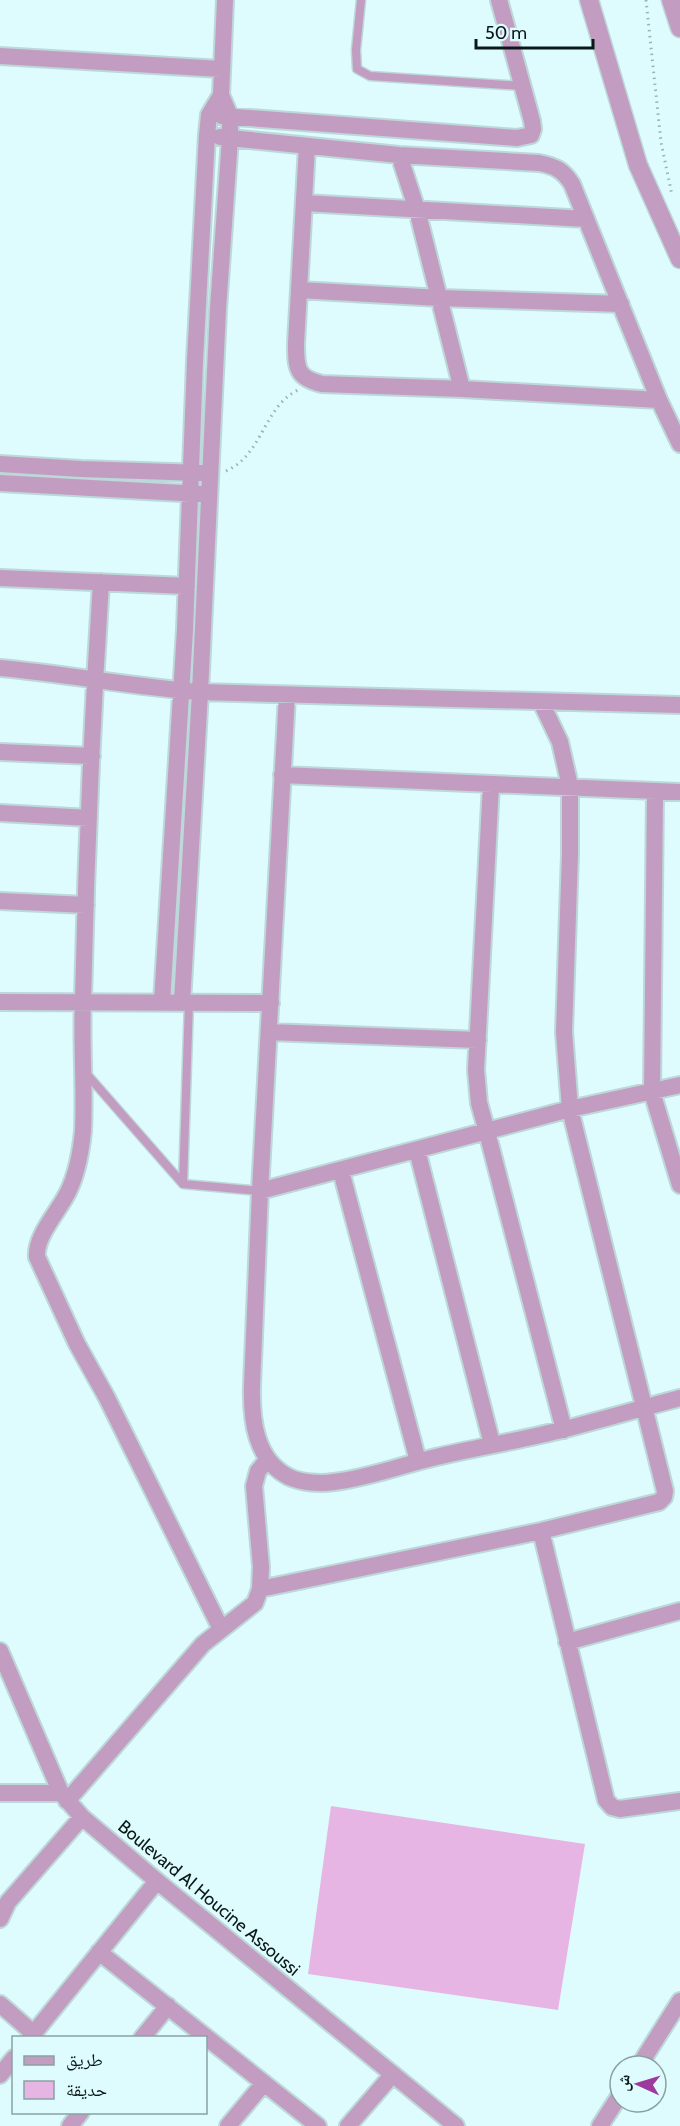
<svg xmlns="http://www.w3.org/2000/svg" width="680" height="2126" viewBox="0 0 680 2126" font-family="Cabin,'Noto Naskh Arabic',sans-serif">
	<style>
		.green { fill: #e7b5e4 }
		.lines { fill: none; stroke-linecap: round; stroke-linejoin: round }
		.service-casing { stroke: #bcd8d9; stroke-width: 11 }
		.minor-casing { stroke: #bcd8d9; stroke-width: 20 }
		.tertiary-casing { stroke: #bcd8d9; stroke-width: 21 }
		.path { stroke: #9ab2b4; stroke-width: 3; stroke-dasharray: 1.5 4.5; stroke-linecap: butt }
		.service { stroke: #c39cc1; stroke-width: 8 }
		.minor { stroke: #c39cc1; stroke-width: 16 }
		.tertiary { stroke: #c39cc1; stroke-width: 18 }
		.labels { text-anchor: middle; stroke-width: 4.5; stroke-linejoin: round; paint-order: stroke }
		.street-label { font-size: 18px; fill: #0b1819; stroke: #defcfe }
	</style>
	<rect width="100%" height="100%" fill="#defcfe"/>
	<path class="green" d="M 331,1806 L 585,1844 L 558,2010 L 308,1974 Z"/>
	<g class="lines">
		<g class="service-casing">
			<path id="service" d="M 361,0 L 356,50 L 357,69 L 370,76 L 523,86
				M 84,1071 L 183,1184 L 260,1191
				M 183,1184 L 189,1002"/>
		</g>
		<g class="minor-casing">
			<path id="minor" d="M 0,56 L 221,69
				M 222,116 L 517,138 L 531,135 L 533,129 L 532,121 L 499,0
				M 220,137 L 399,155 L 539,163 C 555,166 563,170 572,184 L 659,400 L 680,444
				M 307,146 L 296,344 C 296,369 297,378 322,384 L 462,389 L 659,400
				M 399,155 L 417,210 L 462,389
				M 304,203 L 586,219
				M 299,290 L 440,298 L 621,304
				M 0,464 L 81,469 L 201,473
				M 0,483 L 200,494
				M 0,578 L 187,586
				M 101,582 C 92,721 86,860 83,999 C 81,1043 85,1087 83,1131 C 81,1151 77,1174 68,1192 C 59,1211 35,1236 37,1257 L 77,1344 L 107,1398 L 221,1629
				M 0,668 C 67,674 133,687 200,692 L 680,705
				M 287,695 L 260,1191 L 252,1385 C 251,1419 255,1460 289,1477 C 302,1483 320,1484 334,1482 C 368,1478 402,1465 436,1457 C 479,1447 523,1440 565,1429 C 604,1419 642,1408 680,1398
				M 0,752 L 92,756
				M 282,775 L 680,792
				M 491,784 L 476,1070 L 479,1103 L 487,1132 L 564,1430
				M 655,791 L 652,1092 L 680,1185
				M 0,813 L 89,818
				M 0,901 L 86,905
				M 0,1002 L 271,1003
				M 162,1002 L 185,630 L 195,361 L 207,135 L 209,115 L 221,95
				M 182,1002 L 200,692 L 218,309 L 230,138 L 230,116 L 221,95 L 225,0
				M 269,1032 L 478,1040
				M 417,1150 L 492,1444
				M 341,1171 L 418,1461
				M 260,1191 L 570,1109 L 680,1085
				M 541,1531 L 606,1800 L 612,1807 L 620,1809 L 680,1801
				M 260,1589 L 541,1531 L 659,1502 L 664,1497 L 665,1491 L 570,1109 L 564,1032 L 570,854 L 570,786 L 560,742 L 541,702
				M 567,1642 L 680,1611
				M 0,1651 L 61,1793 L 82,1817 L 157,1881 L 456,2126
				M 0,1793 L 61,1793
				M 67,1801 L 203,1644 L 255,1603 L 260,1589 L 261,1567 L 254,1486 L 258,1471 L 268,1459
				M 0,1919 L 8,1902 L 82,1817
				M 99,1952 L 318,2126
				M 0,2004 L 33,2033
				M 30,2038 L 157,1881
				M 142,2038 L 168,2006
				M 639,2066 L 680,2001
				M 0,2075 L 14,2058
				M 70,2126 L 81,2112
				M 228,2126 L 264,2083
				M 348,2126 L 393,2074
				M 600,2126 L 620,2095"/>
		</g>
		<g class="tertiary-casing">
			<path id="tertiary" d="M 589,0 L 638,165 L 680,259
				M 671,0 L 680,28"/>
		</g>
		<path class="path" d="M 646,0 L 661,142 L 672,195
			M 226,471 C 263,455 263,407 298,390"/>
		<use href="#service" class="service"/>
		<use href="#minor" class="minor"/>
		<use href="#tertiary" class="tertiary"/>
	</g>
	<g class="labels">
		<g class="street-label">
			<text transform="translate(209 1898) rotate(40)" y="6">Boulevard Al Houcine Assoussi</text>
		</g>
	</g>
	<rect x="12" y="2036" width="195" height="78" fill="#defcfe" stroke="#8aa1a2" stroke-width="1.5"/>
	<rect x="24" y="2056" width="30" height="9" fill="#c39cc1" stroke="#8aa1a2" stroke-width="1.5"/>
	<text x="66" y="2066" font-size="18" fill="#0b1819">طريق</text>
	<rect x="24" y="2081" width="30" height="18" fill="#e7b5e4" stroke="#8aa1a2" stroke-width="1.5"/>
	<text x="66" y="2096" font-size="18" fill="#0b1819">حديقة</text>
	<g transform="translate(638 2084) rotate(274)"><circle r="28" fill="#defcfe" stroke="#8aa1a2" stroke-width="1.5"/>
	<path d="M0-4.5L10 22L0 15L-10 22Z" fill="#9e399d"/>
	<text y="-9" font-size="16" font-weight="bold" text-anchor="middle" fill="#0b1819">ش</text>
	</g>
	<path d="M476 39v9h117v-9" fill="none" stroke="#0b1819" stroke-width="3"/>
	<text x="485" y="39" font-size="18" fill="#0b1819" stroke="#defcfe" stroke-width="4.5" paint-order="stroke">50 m</text>
</svg>
